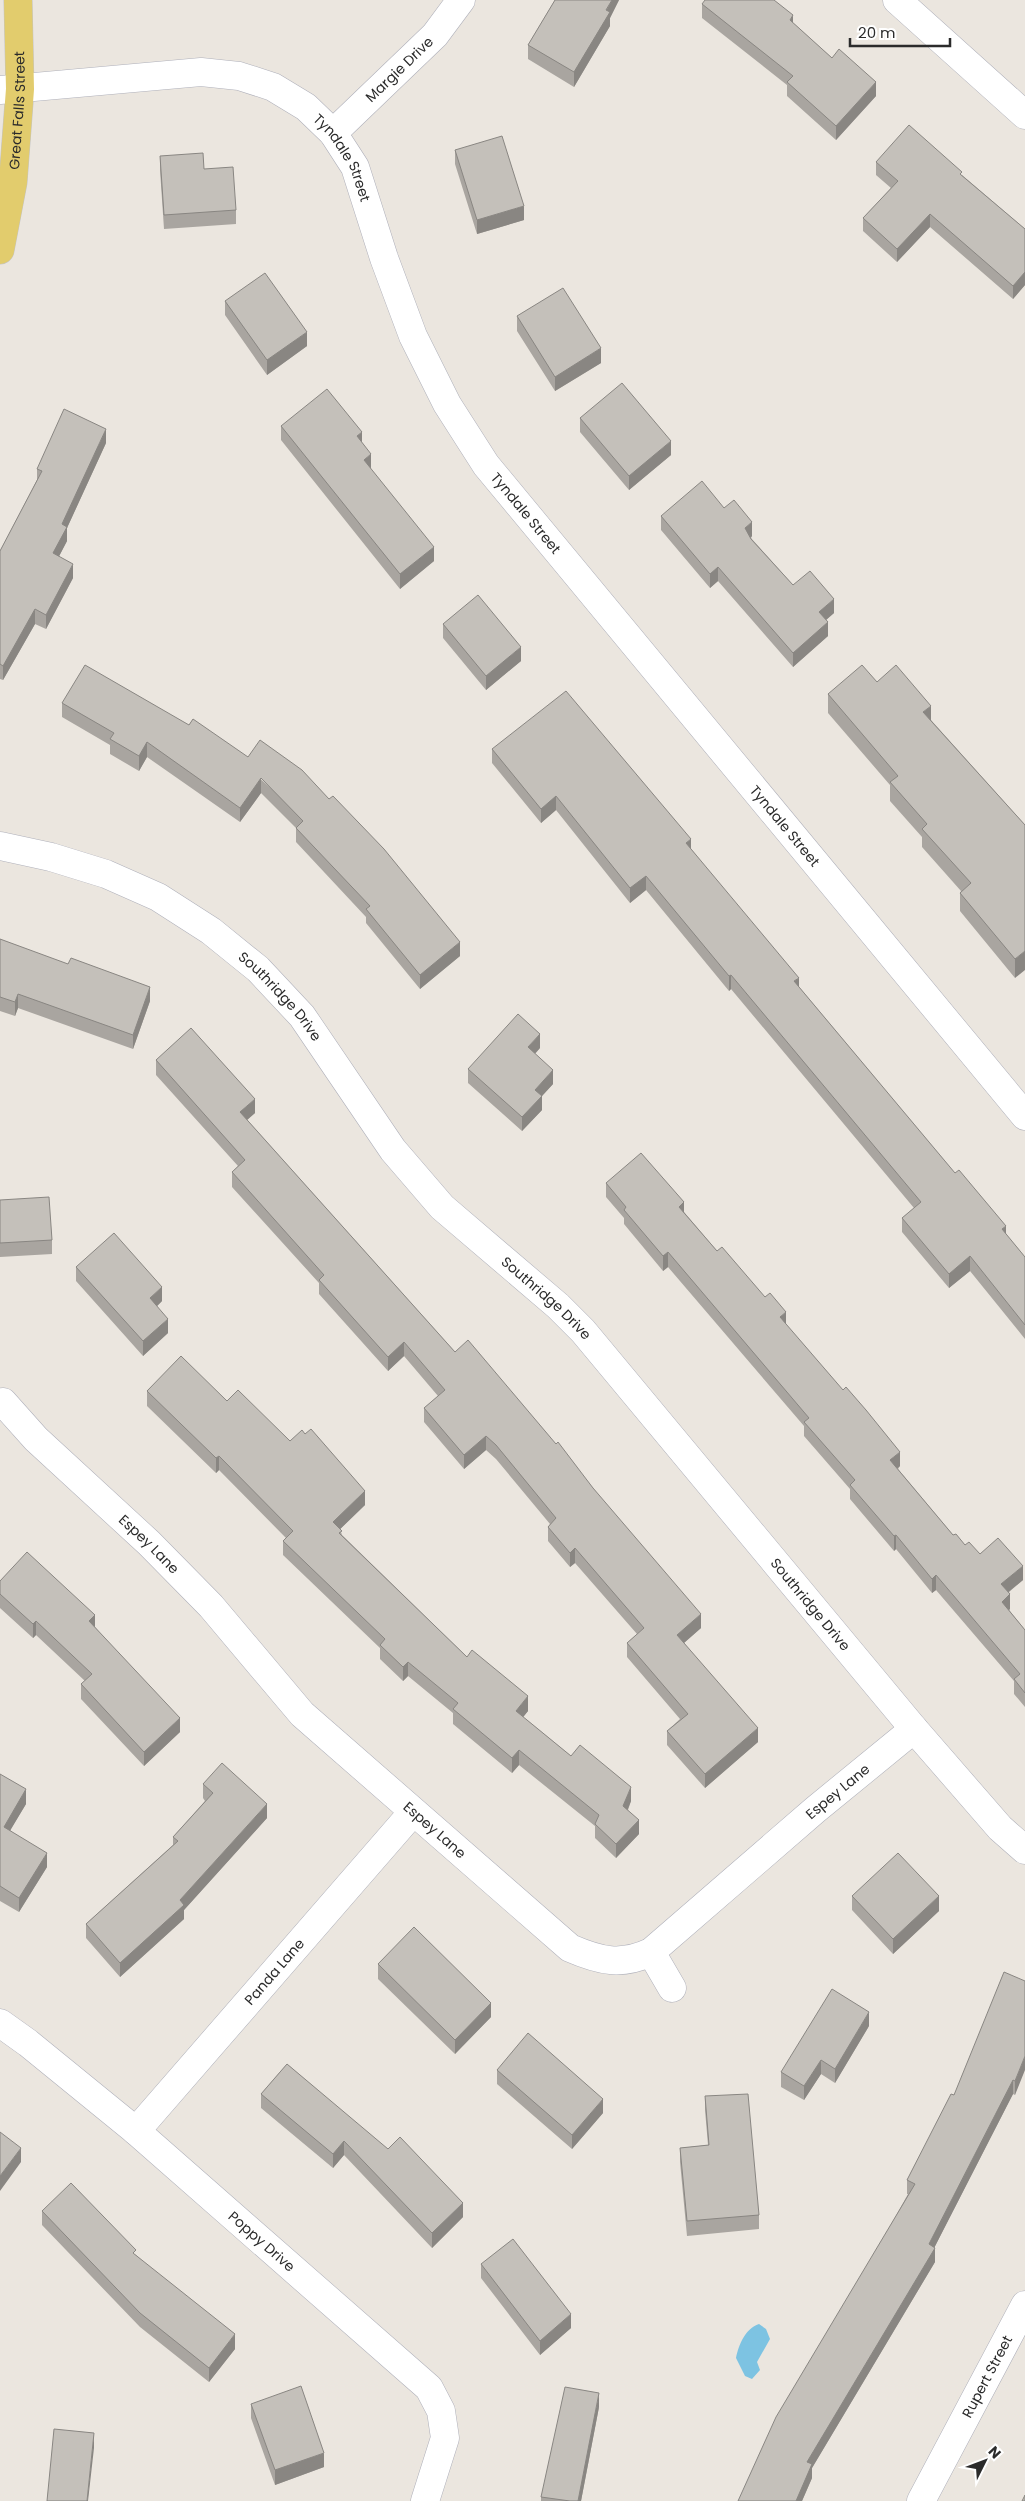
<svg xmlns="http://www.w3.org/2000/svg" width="1025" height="2501" viewBox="0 0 1025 2501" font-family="Poppins,sans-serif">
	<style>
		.water { fill: #7dc3e2 }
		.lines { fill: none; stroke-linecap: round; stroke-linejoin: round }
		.minor-casing { stroke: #afb0ba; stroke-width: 29 }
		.major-casing { stroke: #c4c4c4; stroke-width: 29 }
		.minor { stroke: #fff; stroke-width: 28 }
		.major { stroke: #e2cc6d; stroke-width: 28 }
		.wall { fill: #a9a5a0 }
		.shaded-wall { fill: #898682 }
		.building { fill: #c4c0ba; stroke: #898682 }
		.labels { text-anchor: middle; stroke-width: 4; stroke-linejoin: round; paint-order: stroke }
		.street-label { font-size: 14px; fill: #2b2b2b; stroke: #fff }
	</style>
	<rect width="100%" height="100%" fill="#ebe6df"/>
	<path class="water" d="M 759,2324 L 766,2329 L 770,2339 L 757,2362 L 760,2370 L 752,2379 L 745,2376 L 736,2358 C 739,2344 745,2329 759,2324 Z"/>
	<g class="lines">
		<g class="minor-casing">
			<g id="minor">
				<path d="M 897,0 L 1025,115"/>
				<path id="s1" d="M 0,90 L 201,72 L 239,76 L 261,83 L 273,87 L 306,107 L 333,133 L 355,167 L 384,258 L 413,336 L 447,404 L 486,465 L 1025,1116"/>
				<path id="s2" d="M 333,133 L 435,35 L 461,0"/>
				<path id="s3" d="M 0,846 L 51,857 L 106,874 L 158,897 L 211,931 L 258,969 L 302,1016 L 393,1150 L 442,1207 L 558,1306 L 583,1331 L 914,1729 L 1000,1828 L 1025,1850"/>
				<path id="s4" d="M 3,1402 L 36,1439 L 149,1543 L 211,1606 L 302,1714 L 570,1948 C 600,1961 621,1966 651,1952 L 815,1810 L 914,1729"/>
				<path d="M 651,1952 L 672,1988"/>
				<path id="s5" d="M 0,2023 L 28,2043 L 136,2131 L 429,2388 L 441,2411 L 445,2438 L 425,2501"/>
				<path id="s6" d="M 136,2131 L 413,1812"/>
				<path id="s7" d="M 921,2501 L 1025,2305"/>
			</g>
		</g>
		<g class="major-casing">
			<g id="major">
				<path id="s8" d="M 0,250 L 13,182 L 20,89 L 18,0"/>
			</g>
		</g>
		<use href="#minor" class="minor"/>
		<use href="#major" class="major"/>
	</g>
	<path class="wall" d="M 555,0 L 619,0 L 610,18 L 610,26 L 574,87 L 528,59 L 528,45 Z
		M 702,4 L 793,23 L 832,58 L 876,96 L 836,140 L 787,96 L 787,85 L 702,18 Z
		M 455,150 L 524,220 L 477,234 L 455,164 Z
		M 160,156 L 236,210 L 236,224 L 164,229 L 160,170 Z
		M 876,162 L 962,175 L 1025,229 L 1025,285 L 1013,299 L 930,227 L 897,262 L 863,231 L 863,218 L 891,188 L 876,175 Z
		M 225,301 L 307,346 L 267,375 L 225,315 Z
		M 517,316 L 601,363 L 555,391 L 517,331 Z
		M 580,418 L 671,455 L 629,490 L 580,432 Z
		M 281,426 L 362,443 L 371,469 L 434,561 L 400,589 L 281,440 Z
		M 106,443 L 67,528 L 67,541 L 59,556 L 73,578 L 46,629 L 35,624 L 3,680 L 0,679 L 0,551 L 37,480 L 37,469 Z
		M 724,508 L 752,536 L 751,538 L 793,585 L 834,613 L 826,620 L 828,636 L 793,667 L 718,581 L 710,588 L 661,530 L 661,516 Z
		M 443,624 L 521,661 L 486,690 L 443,638 Z
		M 877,682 L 931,720 L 1025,825 L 1015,978 L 960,911 L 960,893 L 961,891 L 922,847 L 922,837 L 890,801 L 890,785 L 828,713 L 828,694 Z
		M 62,703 L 189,725 L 193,719 L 460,956 L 420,989 L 366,923 L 366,917 L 296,842 L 296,828 L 261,793 L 240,822 L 147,757 L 139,771 L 110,754 L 110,745 L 62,717 Z
		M 492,749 L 691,849 L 799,987 L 1025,1257 L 1025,1339 L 970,1271 L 949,1288 L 902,1232 L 902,1218 L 914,1208 L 731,989 L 729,991 L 646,890 L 630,903 L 556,810 L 541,823 L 492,763 Z
		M 0,939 L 150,1001 L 133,1049 L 18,1008 L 15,1016 L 0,1011 Z
		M 540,1048 L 535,1054 L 553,1084 L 542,1096 L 542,1110 L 522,1131 L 468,1083 L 468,1069 Z
		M 156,1060 L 255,1113 L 247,1120 L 455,1352 L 593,1488 L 701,1628 L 684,1643 L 758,1742 L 705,1788 L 667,1745 L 667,1731 L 680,1719 L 627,1657 L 627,1643 L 637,1634 L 575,1563 L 570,1567 L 548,1541 L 548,1527 L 550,1524 L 496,1459 L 486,1450 L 464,1469 L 424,1422 L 424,1408 L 438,1396 L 404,1356 L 388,1371 L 319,1294 L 319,1283 L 232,1187 L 232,1172 L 238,1166 L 156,1075 Z
		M 606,1183 L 684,1212 L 717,1251 L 786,1325 L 900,1466 L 898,1469 L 953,1535 L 965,1545 L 1023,1580 L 1009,1592 L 1010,1609 L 1009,1610 L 1025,1630 L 1025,1707 L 1014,1694 L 1014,1681 L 936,1590 L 932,1593 L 896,1549 L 894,1551 L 850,1499 L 850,1489 L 804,1436 L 804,1426 L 668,1267 L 663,1271 L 624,1224 L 624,1218 L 606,1197 Z
		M 0,1200 L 52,1240 L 52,1254 L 0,1257 Z
		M 76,1267 L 162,1301 L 157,1306 L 168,1333 L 143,1356 L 76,1281 Z
		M 147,1391 L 227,1401 L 290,1441 L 365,1505 L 340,1529 L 342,1535 L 467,1657 L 528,1711 L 523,1717 L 571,1756 L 631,1801 L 628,1810 L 639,1834 L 616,1858 L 595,1838 L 595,1826 L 519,1765 L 512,1773 L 453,1724 L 453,1713 L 408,1676 L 403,1681 L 380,1659 L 380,1648 L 283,1555 L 283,1541 L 286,1538 L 219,1470 L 216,1473 L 147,1406 Z
		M 0,1581 L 95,1627 L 180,1732 L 144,1766 L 81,1699 L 81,1684 L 85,1681 L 36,1635 L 33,1638 L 0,1608 Z
		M 0,1774 L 26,1804 L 10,1830 L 47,1867 L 19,1912 L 0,1901 Z
		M 203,1784 L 267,1818 L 184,1910 L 184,1919 L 120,1977 L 86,1938 L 86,1924 L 173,1845 L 173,1837 L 205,1801 L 203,1798 Z
		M 852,1896 L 939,1911 L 893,1954 L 852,1910 Z
		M 378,1964 L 491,2017 L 455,2054 L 378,1979 Z
		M 1025,1981 L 1015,2095 L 1013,2094 L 934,2248 L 935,2262 L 812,2468 L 812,2478 L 802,2501 L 738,2501 L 908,2194 L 907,2194 L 907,2180 L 954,2095 Z
		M 869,2026 L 835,2083 L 821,2074 L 804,2100 L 781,2087 L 781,2072 Z
		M 287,2064 L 463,2217 L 432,2248 L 344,2155 L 333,2168 L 261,2108 L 261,2094 Z
		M 497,2070 L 603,2113 L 572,2149 L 497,2084 Z
		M 705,2096 L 759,2215 L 759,2229 L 687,2236 L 680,2162 L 680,2148 L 708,2145 L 705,2110 Z
		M 42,2211 L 136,2255 L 235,2349 L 209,2382 L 140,2327 L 42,2225 Z
		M 481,2264 L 571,2328 L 540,2355 L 481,2278 Z
		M 251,2404 L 324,2467 L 275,2485 L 251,2418 Z
		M 599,2407 L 581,2501 L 541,2501 L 541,2497 Z"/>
	<path class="shaded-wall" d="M 612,0 L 619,0 L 610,18 L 610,26 L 574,87 L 574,72 Z
		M 793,15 L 793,30 L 790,20 Z
		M 876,82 L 876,96 L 836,140 L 836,126 Z
		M 524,206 L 524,220 L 477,234 L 477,220 Z
		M 930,214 L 930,227 L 897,262 L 897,249 Z
		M 1025,272 L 1025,285 L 1013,299 L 1013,286 Z
		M 307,332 L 307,346 L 267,375 L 267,360 Z
		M 601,348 L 601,363 L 555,391 L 555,377 Z
		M 106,429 L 106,443 L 67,528 L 67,541 L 53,568 L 53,553 L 62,524 Z
		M 362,432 L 362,446 L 357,436 Z
		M 671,441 L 671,455 L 629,490 L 629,476 Z
		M 371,454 L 371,469 L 364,460 Z
		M 752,522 L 752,536 L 745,543 L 745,528 Z
		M 434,547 L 434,561 L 400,589 L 400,574 Z
		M 73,564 L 73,578 L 46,629 L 46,615 Z
		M 718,567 L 718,581 L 710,588 L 710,574 Z
		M 834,599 L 834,613 L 819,626 L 819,612 Z
		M 35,609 L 35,624 L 3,680 L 3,666 Z
		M 828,622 L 828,636 L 793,667 L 793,653 Z
		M 521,647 L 521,661 L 486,690 L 486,676 Z
		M 931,706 L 931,725 L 923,712 Z
		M 147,742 L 147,757 L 139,771 L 139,756 Z
		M 261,778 L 261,793 L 240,822 L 240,808 Z
		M 556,796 L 556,810 L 541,823 L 541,809 Z
		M 691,839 L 691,853 L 686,843 Z
		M 646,876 L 646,890 L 630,903 L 630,888 Z
		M 460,942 L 460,956 L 420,989 L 420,975 Z
		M 1025,951 L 1025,970 L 1015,978 L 1015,959 Z
		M 731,975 L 731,989 L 729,991 L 729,976 Z
		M 799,978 L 799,992 L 794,981 Z
		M 150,987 L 150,1001 L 133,1049 L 133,1035 Z
		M 18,994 L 18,1008 L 15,1016 L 15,1002 Z
		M 540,1034 L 540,1048 L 528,1061 L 528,1047 Z
		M 553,1070 L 553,1084 L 542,1096 L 542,1110 L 522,1131 L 522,1117 L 535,1090 Z
		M 255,1099 L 255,1113 L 240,1126 L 240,1112 Z
		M 684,1202 L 684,1216 L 679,1207 Z
		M 1006,1226 L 1006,1240 L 1002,1229 Z
		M 668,1252 L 668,1267 L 663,1271 L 663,1256 Z
		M 970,1256 L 970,1271 L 949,1288 L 949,1274 Z
		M 162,1287 L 162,1301 L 150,1313 L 150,1298 Z
		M 786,1312 L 786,1326 L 780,1317 Z
		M 168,1319 L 168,1333 L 143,1356 L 143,1341 Z
		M 404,1342 L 404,1356 L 388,1371 L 388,1357 Z
		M 486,1436 L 486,1450 L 464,1469 L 464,1455 Z
		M 900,1452 L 900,1466 L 890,1474 L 890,1460 Z
		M 219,1456 L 219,1470 L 216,1473 L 216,1458 Z
		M 365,1491 L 365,1505 L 333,1536 L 333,1522 Z
		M 896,1535 L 896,1549 L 894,1551 L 894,1536 Z
		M 575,1548 L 575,1563 L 570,1567 L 570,1553 Z
		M 1023,1566 L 1023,1580 L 1001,1598 L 1001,1584 Z
		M 936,1575 L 936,1590 L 932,1593 L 932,1579 Z
		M 1010,1594 L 1010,1609 L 1002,1616 L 1002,1602 Z
		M 701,1614 L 701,1628 L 677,1649 L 677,1635 Z
		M 95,1615 L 95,1630 L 89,1621 Z
		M 36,1621 L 36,1635 L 33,1638 L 33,1624 Z
		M 408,1662 L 408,1676 L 403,1681 L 403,1667 Z
		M 528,1696 L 528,1711 L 516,1726 L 516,1711 Z
		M 180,1718 L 180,1732 L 144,1766 L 144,1752 Z
		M 758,1728 L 758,1742 L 705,1788 L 705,1774 Z
		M 519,1750 L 519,1765 L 512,1773 L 512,1758 Z
		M 631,1787 L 631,1801 L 623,1821 L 623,1806 Z
		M 26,1789 L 26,1804 L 4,1841 L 4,1827 Z
		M 267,1804 L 267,1818 L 184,1910 L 184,1919 L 120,1977 L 120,1963 L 180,1900 Z
		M 639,1820 L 639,1834 L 616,1858 L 616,1844 Z
		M 47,1853 L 47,1867 L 19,1912 L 19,1898 Z
		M 939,1896 L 939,1911 L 893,1954 L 893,1939 Z
		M 491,2003 L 491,2017 L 455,2054 L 455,2040 Z
		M 869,2012 L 869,2026 L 835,2083 L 835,2069 Z
		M 1025,2056 L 1025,2070 L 1015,2095 L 1015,2081 Z
		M 821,2060 L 821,2074 L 804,2100 L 804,2086 Z
		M 1013,2080 L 1013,2094 L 929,2258 L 929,2244 Z
		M 603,2099 L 603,2113 L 572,2149 L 572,2135 Z
		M 344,2141 L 344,2155 L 333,2168 L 333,2154 Z
		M 21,2148 L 21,2162 L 0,2191 L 0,2176 Z
		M 463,2203 L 463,2217 L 432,2248 L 432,2233 Z
		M 935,2248 L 935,2262 L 812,2468 L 812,2478 L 802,2501 L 796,2501 L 807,2462 Z
		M 571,2314 L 571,2328 L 540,2355 L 540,2341 Z
		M 235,2334 L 235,2349 L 209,2382 L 209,2368 Z
		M 599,2393 L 599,2407 L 581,2501 L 578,2501 Z
		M 94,2433 L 94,2448 L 88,2501 L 87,2501 Z
		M 324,2453 L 324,2467 L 275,2485 L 275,2470 Z"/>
	<path class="building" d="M 555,0 L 612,0 L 606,10 L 610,12 L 574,72 L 528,45 Z
		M 705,0 L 774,0 L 793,15 L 790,20 L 832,58 L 839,49 L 876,82 L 836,126 L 787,82 L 793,76 L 702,4 Z
		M 909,125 L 962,172 L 960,174 L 1025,229 L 1025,272 L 1013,286 L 930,214 L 897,249 L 863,218 L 898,181 L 876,162 Z
		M 502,136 L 524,206 L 477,220 L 455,150 Z
		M 203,153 L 204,169 L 233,167 L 236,210 L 164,215 L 160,156 Z
		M 265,273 L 307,332 L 267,360 L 225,301 Z
		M 563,288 L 601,348 L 555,377 L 517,316 Z
		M 622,383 L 671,441 L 629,476 L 580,418 Z
		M 327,389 L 362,432 L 357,436 L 371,454 L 364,460 L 434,547 L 400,574 L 281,426 Z
		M 64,409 L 106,429 L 62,524 L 67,527 L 53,553 L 73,564 L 46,615 L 35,609 L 3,666 L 0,664 L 0,551 L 42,471 L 37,469 Z
		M 702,481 L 724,508 L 734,500 L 752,522 L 745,528 L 751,539 L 793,585 L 810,571 L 834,599 L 819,612 L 828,622 L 793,653 L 718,567 L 710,574 L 661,516 Z
		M 478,595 L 521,647 L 486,676 L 443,624 Z
		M 85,665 L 189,725 L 193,719 L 248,757 L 260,740 L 302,770 L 329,799 L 333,796 L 384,849 L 460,942 L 420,975 L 366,909 L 370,906 L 296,828 L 303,821 L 261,778 L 240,808 L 147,742 L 139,756 L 110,739 L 114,733 L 62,703 Z
		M 862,665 L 877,682 L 896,665 L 931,706 L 923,712 L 1025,825 L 1025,951 L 1015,959 L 960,893 L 971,883 L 922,829 L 927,824 L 890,782 L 898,776 L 828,694 Z
		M 566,691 L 691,839 L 686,843 L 799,978 L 794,981 L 955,1173 L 959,1170 L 1006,1226 L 1002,1229 L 1025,1257 L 1025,1325 L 970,1256 L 949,1274 L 902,1218 L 921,1202 L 731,975 L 729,976 L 646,876 L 630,888 L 556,796 L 541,809 L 492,749 Z
		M 0,939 L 68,964 L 71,958 L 150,987 L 133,1035 L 18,994 L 15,1002 L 0,997 Z
		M 518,1014 L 540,1034 L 528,1047 L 553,1070 L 535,1090 L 542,1096 L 522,1117 L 468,1069 Z
		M 191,1028 L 255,1099 L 240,1112 L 455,1352 L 468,1340 L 556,1444 L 558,1442 L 593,1488 L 701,1614 L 677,1635 L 758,1728 L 705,1774 L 667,1731 L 688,1714 L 627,1643 L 644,1628 L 575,1548 L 570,1553 L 548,1527 L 556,1518 L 496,1445 L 486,1436 L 464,1455 L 424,1408 L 445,1390 L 404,1342 L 388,1357 L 319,1280 L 324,1275 L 232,1172 L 245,1160 L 156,1060 Z
		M 641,1153 L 684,1202 L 679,1207 L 717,1251 L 722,1247 L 765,1297 L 770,1293 L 786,1312 L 780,1317 L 843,1390 L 846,1387 L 866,1410 L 900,1452 L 890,1460 L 953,1535 L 956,1534 L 965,1545 L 969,1542 L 980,1554 L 998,1538 L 1023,1566 L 1001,1584 L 1010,1594 L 1002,1602 L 1025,1630 L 1025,1693 L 1014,1679 L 1020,1674 L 936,1575 L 932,1579 L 896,1535 L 894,1536 L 850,1485 L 855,1480 L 804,1422 L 809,1418 L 668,1252 L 663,1256 L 624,1210 L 626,1207 L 606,1183 Z
		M 49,1197 L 52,1240 L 0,1243 L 0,1200 Z
		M 114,1233 L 162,1287 L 150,1298 L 168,1319 L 143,1341 L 76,1267 Z
		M 181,1356 L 227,1401 L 238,1390 L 290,1441 L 302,1430 L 305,1434 L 311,1429 L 365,1491 L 333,1522 L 342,1531 L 339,1533 L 467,1657 L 472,1650 L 528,1696 L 516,1711 L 571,1756 L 580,1745 L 631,1787 L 623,1806 L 639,1820 L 616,1844 L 595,1824 L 599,1815 L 519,1750 L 512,1758 L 453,1709 L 458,1703 L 408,1662 L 403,1667 L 380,1645 L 385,1639 L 283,1541 L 293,1531 L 219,1456 L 216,1458 L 147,1391 Z
		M 27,1552 L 95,1615 L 89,1621 L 180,1718 L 144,1752 L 81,1684 L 92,1674 L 36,1621 L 33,1624 L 0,1594 L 0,1581 Z
		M 222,1763 L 267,1804 L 180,1900 L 184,1905 L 120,1963 L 86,1924 L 178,1841 L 173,1837 L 213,1793 L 203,1784 Z
		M 0,1774 L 26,1789 L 4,1827 L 47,1853 L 19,1898 L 0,1886 Z
		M 898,1853 L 939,1896 L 893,1939 L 852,1896 Z
		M 414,1927 L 491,2003 L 455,2040 L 378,1964 Z
		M 1004,1972 L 1025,1981 L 1025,2056 L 1015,2081 L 1013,2080 L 929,2244 L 935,2248 L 807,2462 L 812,2464 L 796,2501 L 738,2501 L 776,2417 L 915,2184 L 907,2180 L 951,2094 L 954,2095 Z
		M 832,1989 L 869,2012 L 835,2069 L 821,2060 L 804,2086 L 781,2072 Z
		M 528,2033 L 603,2099 L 572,2135 L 497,2070 Z
		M 287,2064 L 388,2149 L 400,2137 L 463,2203 L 432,2233 L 344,2141 L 333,2154 L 261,2094 Z
		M 748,2094 L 759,2215 L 687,2221 L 680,2148 L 709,2145 L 705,2096 Z
		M 0,2132 L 21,2148 L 0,2176 Z
		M 71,2183 L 136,2250 L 133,2253 L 235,2334 L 209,2368 L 140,2313 L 42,2211 Z
		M 513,2239 L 571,2314 L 540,2341 L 481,2264 Z
		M 301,2386 L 324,2453 L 275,2470 L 251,2404 Z
		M 565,2387 L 599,2393 L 578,2501 L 570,2501 L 541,2497 Z
		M 54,2429 L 94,2433 L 87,2501 L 47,2501 Z
		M 1025,2495 L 1025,2501 L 1022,2501 Z"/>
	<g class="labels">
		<g class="street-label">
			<text dy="5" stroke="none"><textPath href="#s2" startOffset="92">Margie Drive</textPath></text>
			<text dy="5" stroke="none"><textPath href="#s8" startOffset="141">Great Falls Street</textPath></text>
			<text dy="5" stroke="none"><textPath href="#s1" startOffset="378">Tyndale Street</textPath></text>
			<text dy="5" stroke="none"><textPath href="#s1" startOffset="782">Tyndale Street</textPath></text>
			<text dy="5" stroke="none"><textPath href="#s1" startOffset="1188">Tyndale Street</textPath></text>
			<text dy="5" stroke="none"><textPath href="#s3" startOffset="325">Southridge Drive</textPath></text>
			<text dy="5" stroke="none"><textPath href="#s3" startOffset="730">Southridge Drive</textPath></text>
			<text dy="5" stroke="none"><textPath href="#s4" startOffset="204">Espey Lane</textPath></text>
			<text dy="5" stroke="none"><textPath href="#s3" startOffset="1135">Southridge Drive</textPath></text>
			<text dy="5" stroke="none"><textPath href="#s4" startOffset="1119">Espey Lane</textPath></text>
			<text dy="5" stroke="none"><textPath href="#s4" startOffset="609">Espey Lane</textPath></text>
			<text dy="5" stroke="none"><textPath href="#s6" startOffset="211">Panda Lane</textPath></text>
			<text dy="5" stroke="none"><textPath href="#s5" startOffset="341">Poppy Drive</textPath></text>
			<text dy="5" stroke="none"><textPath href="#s7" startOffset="141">Rupert Street</textPath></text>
		</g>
	</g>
	<g transform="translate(985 2461) rotate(48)" stroke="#ffffff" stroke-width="4" paint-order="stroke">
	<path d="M0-4L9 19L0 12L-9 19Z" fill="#2b2b2b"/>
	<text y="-8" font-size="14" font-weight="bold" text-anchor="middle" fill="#2b2b2b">N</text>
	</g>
	<path d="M850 38v8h100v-8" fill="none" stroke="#2b2b2b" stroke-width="2.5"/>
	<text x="858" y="38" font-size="15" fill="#2b2b2b" stroke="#ffffff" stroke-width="4" paint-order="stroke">20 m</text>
</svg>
